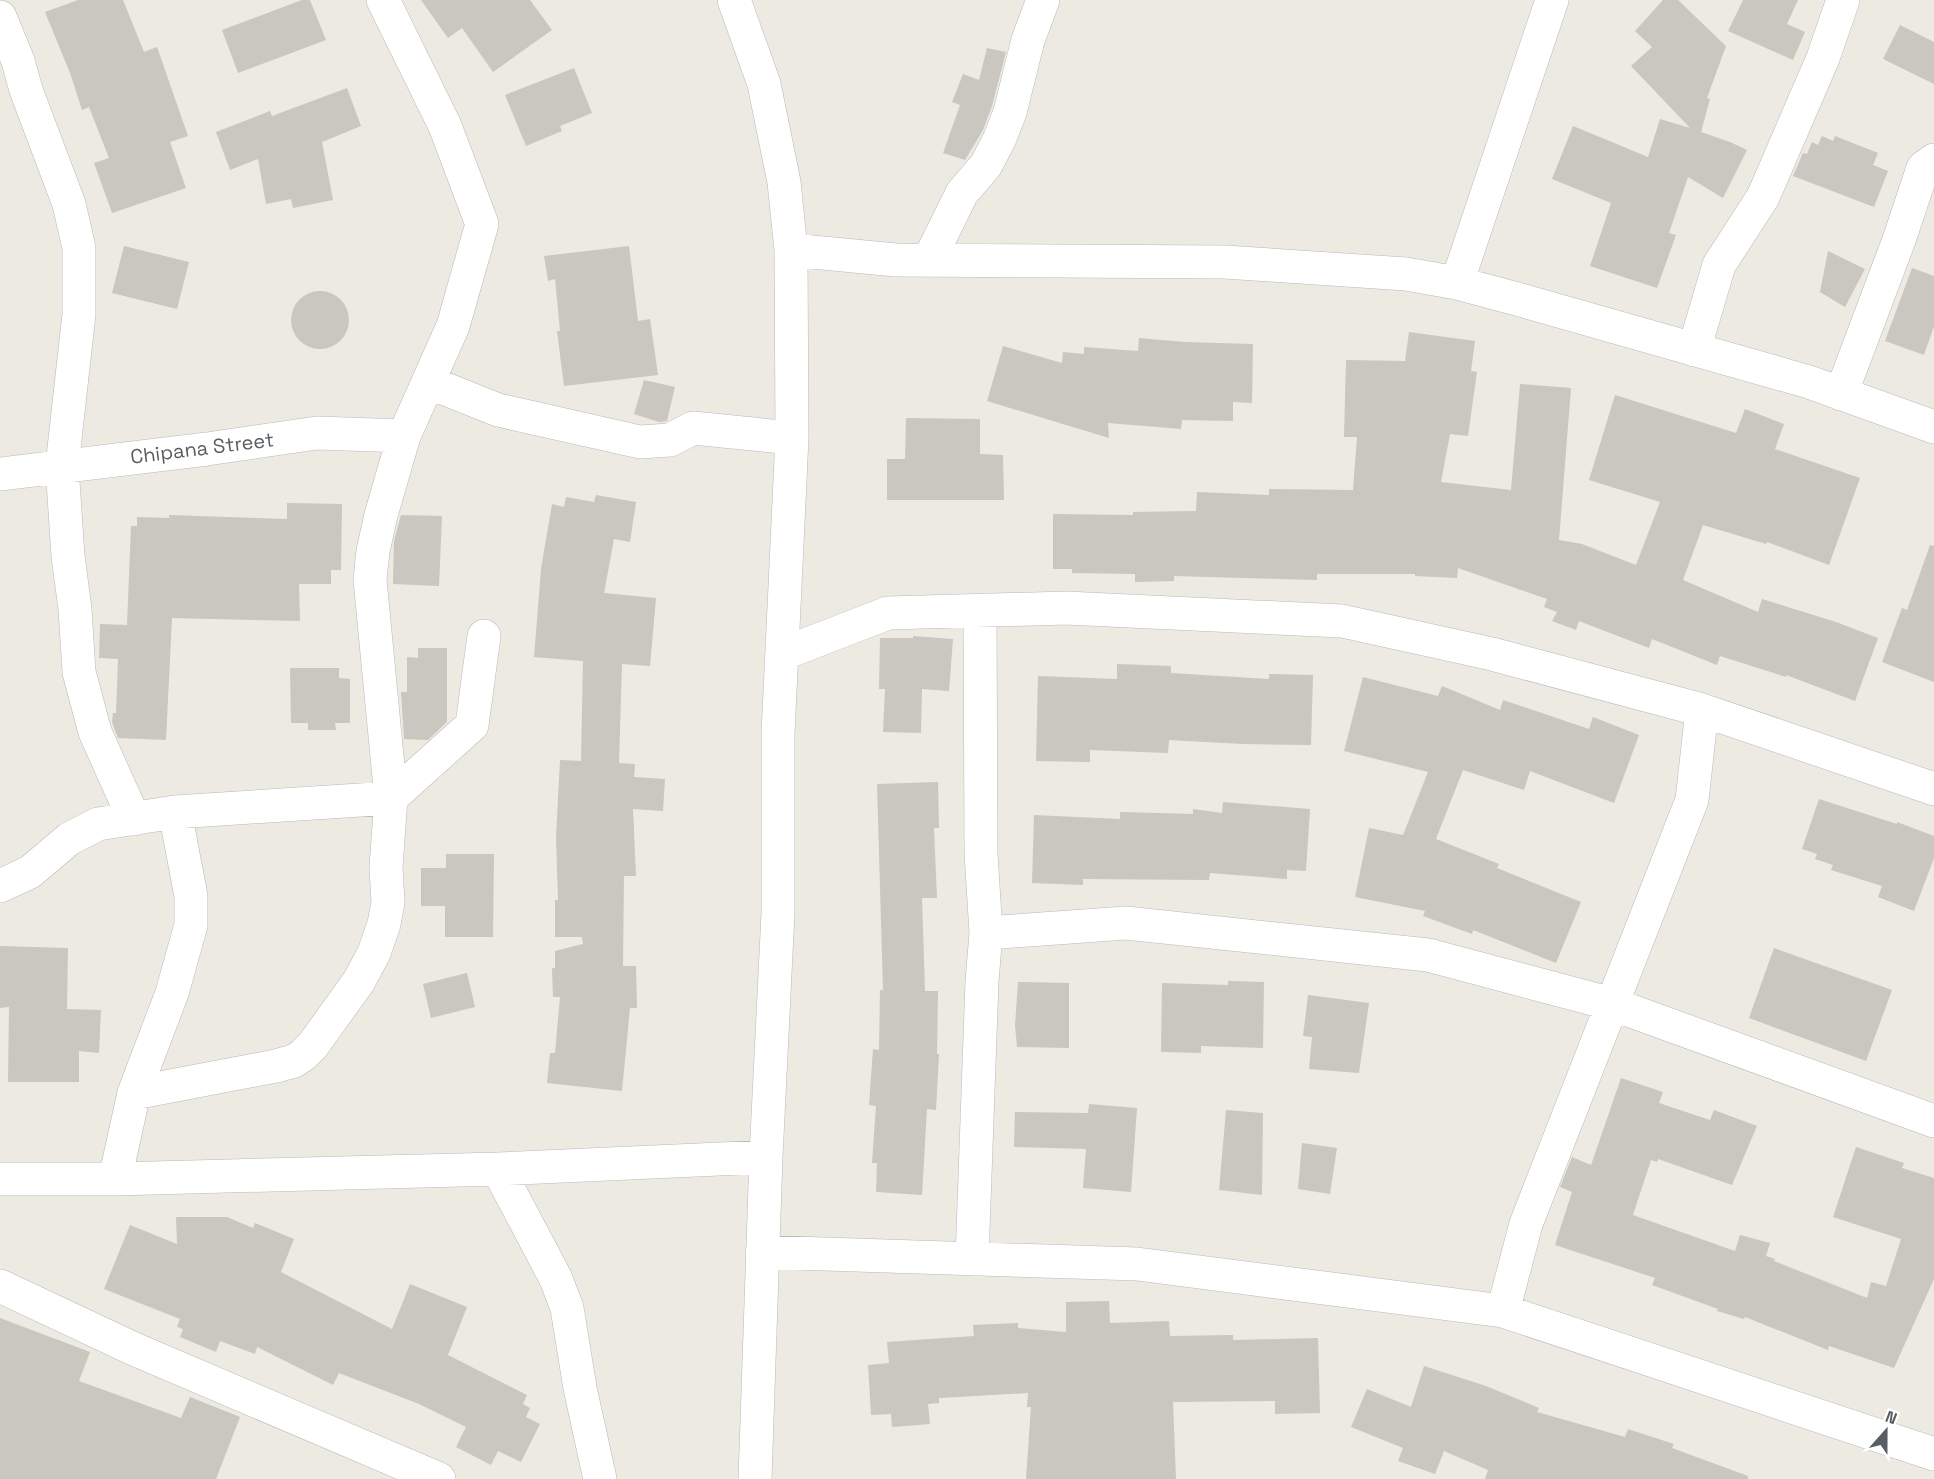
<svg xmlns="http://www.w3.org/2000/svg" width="1934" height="1479" viewBox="0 0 1934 1479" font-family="'Space Grotesk',sans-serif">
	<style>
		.building { fill: #cac6c0 }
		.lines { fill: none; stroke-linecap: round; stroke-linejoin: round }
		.minor-casing { stroke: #b6b9be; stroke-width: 34 }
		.minor { stroke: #fff; stroke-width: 33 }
		.labels { text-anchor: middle; stroke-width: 5; stroke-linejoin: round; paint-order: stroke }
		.street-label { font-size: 20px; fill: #595e62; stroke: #fff }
	</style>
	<rect width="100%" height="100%" fill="#edeae1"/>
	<path class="building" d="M 78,0 L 123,0 L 144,52 L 157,47 L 188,136 L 170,142 L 186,188 L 112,213 L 94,163 L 109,158 L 89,107 L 82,110 L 70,73 L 45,12 Z
		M 302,0 L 310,0 L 326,40 L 238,73 L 222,30 Z
		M 421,0 L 530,0 L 552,30 L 493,72 L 462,28 L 448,38 Z
		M 1663,0 L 1678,0 L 1726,46 L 1707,98 L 1710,99 L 1701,132 L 1730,142 L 1747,150 L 1723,198 L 1688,177 L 1669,233 L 1676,235 L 1657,288 L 1590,266 L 1611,203 L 1552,179 L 1573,126 L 1648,157 L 1660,119 L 1690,128 L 1631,66 L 1652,47 L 1635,31 Z
		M 1743,0 L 1798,0 L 1787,24 L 1805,32 L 1793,60 L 1728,31 Z
		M 1900,25 L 1934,42 L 1934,84 L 1883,59 Z
		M 987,48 L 1006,52 L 992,106 L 983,130 L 965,160 L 943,153 L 960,105 L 952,102 L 963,74 L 979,80 Z
		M 574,68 L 592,113 L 560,126 L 562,131 L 526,146 L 505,95 Z
		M 347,88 L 361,126 L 322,142 L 333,200 L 293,208 L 291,199 L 266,204 L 258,159 L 230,170 L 216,132 L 270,111 L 272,116 Z
		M 1822,136 L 1833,141 L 1835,136 L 1878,153 L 1873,165 L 1888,171 L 1874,207 L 1793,176 L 1803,153 L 1807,154 L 1812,142 L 1818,145 Z
		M 124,246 L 189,262 L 177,309 L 112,293 Z
		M 629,246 L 638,321 L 650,319 L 658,375 L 564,386 L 557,331 L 560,331 L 555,279 L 548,281 L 544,256 Z
		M 1828,251 L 1865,269 L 1845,307 L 1820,292 Z
		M 1912,268 L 1934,276 L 1934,326 L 1924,355 L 1885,341 Z
		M291 320a29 29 0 1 1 58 0a29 29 0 1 1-58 0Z
		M 1409,332 L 1475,341 L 1471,371 L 1477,372 L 1468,436 L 1450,434 L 1441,482 L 1511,490 L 1520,384 L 1571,388 L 1559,540 L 1582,544 L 1636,565 L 1660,502 L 1589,480 L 1615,395 L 1736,433 L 1745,409 L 1784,424 L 1775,449 L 1860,478 L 1829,565 L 1767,542 L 1766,544 L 1703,525 L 1683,580 L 1758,612 L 1762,599 L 1836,622 L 1878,638 L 1855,701 L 1786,675 L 1786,677 L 1720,656 L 1717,665 L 1652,639 L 1649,648 L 1579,621 L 1576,630 L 1552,621 L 1557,612 L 1544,607 L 1547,599 L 1458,568 L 1457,578 L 1415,576 L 1415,574 L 1317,574 L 1317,580 L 1174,576 L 1174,581 L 1135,582 L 1135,574 L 1072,573 L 1072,569 L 1053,569 L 1053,514 L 1133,515 L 1133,512 L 1196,511 L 1197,492 L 1269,495 L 1269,489 L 1353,490 L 1357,437 L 1344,437 L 1346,360 L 1405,361 Z
		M 1139,338 L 1184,342 L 1253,344 L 1252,403 L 1233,402 L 1233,421 L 1182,420 L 1181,429 L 1108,423 L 1109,438 L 987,401 L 1003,346 L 1062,363 L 1063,352 L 1084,354 L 1084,347 L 1138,351 Z
		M 644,380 L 675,387 L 667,421 L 659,422 L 634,414 Z
		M 906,418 L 980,419 L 980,454 L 1003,455 L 1004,500 L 887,500 L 887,459 L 905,459 Z
		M 596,495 L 636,502 L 630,542 L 614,539 L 604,593 L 656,598 L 650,666 L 622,664 L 619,763 L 635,764 L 634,777 L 665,779 L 663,811 L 633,809 L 636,876 L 624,876 L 623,966 L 636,966 L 637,1008 L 630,1008 L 622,1091 L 547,1083 L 550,1053 L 555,1053 L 560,997 L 553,997 L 552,968 L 555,968 L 555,951 L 583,944 L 582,937 L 555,937 L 555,900 L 558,900 L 556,838 L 560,760 L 581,761 L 583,661 L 534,657 L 541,569 L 552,504 L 564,507 L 566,497 L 594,502 Z
		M 287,503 L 342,504 L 341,570 L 331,570 L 331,584 L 299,584 L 300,621 L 172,618 L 166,740 L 118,738 L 112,722 L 113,713 L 116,713 L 118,659 L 99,658 L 100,624 L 127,625 L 131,526 L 137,526 L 137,517 L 169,518 L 169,515 L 287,519 Z
		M 401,515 L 442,516 L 439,586 L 393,584 L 394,541 Z
		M 1930,545 L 1934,546 L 1934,682 L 1882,662 L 1902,608 L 1907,610 Z
		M 913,636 L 953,639 L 949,691 L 922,689 L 921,733 L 883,732 L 885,689 L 879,689 L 880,638 L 913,638 Z
		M 418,648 L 447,648 L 447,722 L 428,740 L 404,739 L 401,692 L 407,692 L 407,657 L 418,658 Z
		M 1117,664 L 1171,666 L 1171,673 L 1269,679 L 1269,674 L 1313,675 L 1311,745 L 1243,744 L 1169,740 L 1168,753 L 1090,750 L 1090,762 L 1036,761 L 1038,676 L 1117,679 Z
		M 290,668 L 339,668 L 339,678 L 350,679 L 350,723 L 335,723 L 336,730 L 308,730 L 308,723 L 291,723 Z
		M 1363,677 L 1438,696 L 1442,686 L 1500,710 L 1503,700 L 1589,729 L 1593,717 L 1639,735 L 1614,803 L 1530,771 L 1524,790 L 1463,770 L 1436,839 L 1499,864 L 1497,868 L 1581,902 L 1556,963 L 1473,930 L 1472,934 L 1423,916 L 1425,911 L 1355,897 L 1369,828 L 1403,835 L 1428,772 L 1344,751 Z
		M 938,782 L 939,828 L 934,828 L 937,898 L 922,898 L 925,991 L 938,991 L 937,1054 L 939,1054 L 936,1110 L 927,1109 L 922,1195 L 876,1192 L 877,1163 L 872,1163 L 876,1106 L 869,1105 L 873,1049 L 879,1050 L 880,990 L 883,990 L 877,784 Z
		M 1819,799 L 1897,824 L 1897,822 L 1934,836 L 1934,858 L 1914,911 L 1878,897 L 1882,886 L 1831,870 L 1833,865 L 1815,859 L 1817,854 L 1802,849 Z
		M 1223,802 L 1310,809 L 1306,871 L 1287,870 L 1287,879 L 1210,873 L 1209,880 L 1083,879 L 1083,885 L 1032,883 L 1034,815 L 1120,819 L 1120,812 L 1193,814 L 1193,809 L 1222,813 Z
		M 446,854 L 494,854 L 493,937 L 445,937 L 445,906 L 421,906 L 421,868 L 446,868 Z
		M 0,946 L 68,948 L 67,1009 L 101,1010 L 99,1053 L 79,1051 L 79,1082 L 8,1082 L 9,1007 L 0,1008 Z
		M 1774,948 L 1892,990 L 1866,1061 L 1749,1018 Z
		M 467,973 L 475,1007 L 431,1018 L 423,984 Z
		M 1228,981 L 1264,982 L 1263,1048 L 1201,1046 L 1201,1053 L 1161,1052 L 1162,983 L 1228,985 Z
		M 1018,982 L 1069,983 L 1069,1048 L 1017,1047 L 1015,1025 Z
		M 1308,995 L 1369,1003 L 1359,1073 L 1309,1069 L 1312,1037 L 1303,1036 Z
		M 1621,1078 L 1663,1092 L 1659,1103 L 1710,1120 L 1714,1110 L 1757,1126 L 1732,1185 L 1658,1159 L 1657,1162 L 1651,1160 L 1633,1215 L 1735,1251 L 1740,1235 L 1770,1243 L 1766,1256 L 1775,1259 L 1774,1261 L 1867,1298 L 1871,1282 L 1886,1286 L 1901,1239 L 1833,1217 L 1856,1147 L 1904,1163 L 1902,1168 L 1934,1178 L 1934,1279 L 1894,1368 L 1829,1346 L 1828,1350 L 1745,1317 L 1744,1319 L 1717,1311 L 1718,1309 L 1652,1285 L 1655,1278 L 1555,1245 L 1572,1192 L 1560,1187 L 1572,1157 L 1591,1165 Z
		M 1089,1104 L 1137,1108 L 1131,1192 L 1083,1188 L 1086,1149 L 1014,1147 L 1015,1112 L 1088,1113 Z
		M 1226,1110 L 1263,1113 L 1262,1195 L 1219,1190 Z
		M 1302,1143 L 1337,1148 L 1330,1194 L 1298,1189 Z
		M 176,1217 L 227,1217 L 253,1228 L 255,1223 L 294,1239 L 281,1272 L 392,1329 L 410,1284 L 467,1307 L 448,1355 L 527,1395 L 523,1404 L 530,1408 L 526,1417 L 540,1424 L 521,1462 L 498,1451 L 491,1465 L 456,1447 L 466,1427 L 419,1404 L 339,1373 L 333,1385 L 257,1347 L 255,1354 L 220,1341 L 216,1352 L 180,1337 L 183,1329 L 177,1327 L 180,1319 L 104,1289 L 130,1225 L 177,1244 Z
		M 1109,1301 L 1110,1323 L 1169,1321 L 1170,1336 L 1233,1335 L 1233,1340 L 1318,1338 L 1320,1413 L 1275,1414 L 1275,1401 L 1173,1402 L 1176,1479 L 1026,1479 L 1031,1407 L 1027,1407 L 1028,1393 L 939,1398 L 939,1403 L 928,1404 L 930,1424 L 892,1427 L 891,1414 L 871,1415 L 868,1365 L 889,1363 L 887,1342 L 974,1336 L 973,1325 L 1018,1323 L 1018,1328 L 1066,1332 L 1066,1302 Z
		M 0,1318 L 90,1352 L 79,1381 L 181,1418 L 190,1397 L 240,1417 L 216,1479 L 0,1479 Z
		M 1424,1366 L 1486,1386 L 1539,1408 L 1537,1412 L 1625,1437 L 1628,1429 L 1674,1444 L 1672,1448 L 1748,1476 L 1748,1479 L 1485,1479 L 1488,1470 L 1444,1451 L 1435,1474 L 1398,1461 L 1403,1448 L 1351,1427 L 1367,1389 L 1411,1407 Z"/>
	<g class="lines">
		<g class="minor-casing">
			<path id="minor" d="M 734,0 L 764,84 L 784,182 L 791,250 L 792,438 L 778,734 L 778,913 L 766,1157 L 755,1479
				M 0,17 L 18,61 L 26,90 L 69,204 L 79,248 L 79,314 L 62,466 L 68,556 L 75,609 L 79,672 L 95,732 L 134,819
				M 791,250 L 896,260 L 1225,262 L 1406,274 L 1457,283 L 1517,299 L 1809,382 L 1934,427
				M 929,260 L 962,193 L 986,165 L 1000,138 L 1010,112 L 1028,40 L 1043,0
				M 1457,283 L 1552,0
				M 1694,350 L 1719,265 L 1763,197 L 1823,58 L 1843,0
				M 428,382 L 498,410 L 640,442 L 670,440 L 693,428 L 792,438
				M 1841,394 L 1899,240 L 1923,168 L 1934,160
				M 0,474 L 207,449 L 317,433 L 404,436
				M 782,654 L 888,613 L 1066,608 L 1342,621 L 1492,654 L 1702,710 L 1692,800 L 1526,1224 L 1503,1311
				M 1702,710 L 1934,789
				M 0,886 L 30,872 L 69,839 L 98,824 L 175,812 L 391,798 L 472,725 L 484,636
				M 986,933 L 1126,923 L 1428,955 L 1612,1004 L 1934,1121
				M 134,1093 L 276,1066 L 294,1061 L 303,1055 L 313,1045 L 359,981 L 374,953 L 384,924 L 388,902 L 386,867 L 391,798 L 370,580 L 373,551 L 381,515 L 404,436 L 453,326 L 482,224 L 445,126 L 383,0
				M 498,1169 L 556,1279 L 567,1308 L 580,1388 L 600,1479
				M 0,1179 L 115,1179 L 498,1169 L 766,1157
				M 115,1179 L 134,1093 L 172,993 L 191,925 L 191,896 L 175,812
				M 762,1252 L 1137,1264 L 1503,1311 L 1934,1454
				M 972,1259 L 982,981 L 986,933 L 981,853 L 980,611
				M 0,1286 L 134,1349 L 439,1479"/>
		</g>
		<use href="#minor" class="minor"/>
	</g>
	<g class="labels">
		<g class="street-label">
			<text transform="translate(202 448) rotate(-7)" y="7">Chipana Street</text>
		</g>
	</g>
	<g transform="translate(1886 1431) rotate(21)" stroke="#ffffff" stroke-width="4.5" paint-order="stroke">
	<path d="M0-4.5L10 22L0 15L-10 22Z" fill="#595e62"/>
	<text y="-9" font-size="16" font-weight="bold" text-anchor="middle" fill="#595e62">N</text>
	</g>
</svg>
